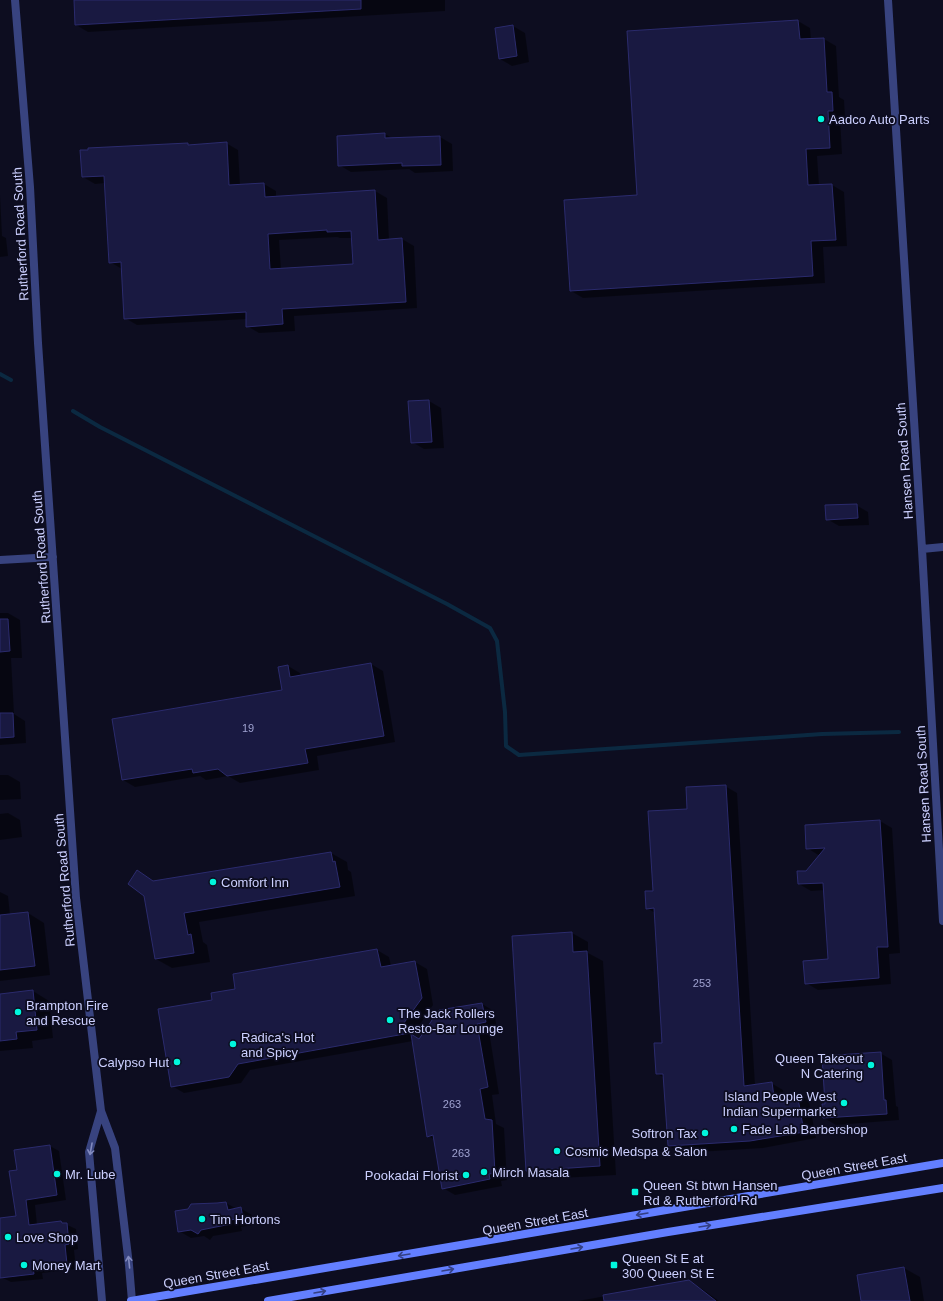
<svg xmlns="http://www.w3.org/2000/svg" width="943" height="1301" viewBox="0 0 943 1301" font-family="Arial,sans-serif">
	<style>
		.shadow { fill: #0007; fill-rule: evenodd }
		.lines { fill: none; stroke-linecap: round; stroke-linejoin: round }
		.stream { stroke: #0b2941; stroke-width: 4 }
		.building { fill: #191941; stroke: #2b2b6d; fill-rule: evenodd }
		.minor { stroke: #38437f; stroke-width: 8 }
		.tertiary { stroke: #38437f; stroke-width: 8 }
		.secondary { stroke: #637fff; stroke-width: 8 }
		.oneway { stroke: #828abf }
		.oneway2 { stroke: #344084 }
		.poi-dot { fill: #00f6dd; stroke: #0d0d20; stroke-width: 1.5 }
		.labels { text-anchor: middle; stroke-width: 3.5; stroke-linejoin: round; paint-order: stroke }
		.number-label { font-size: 11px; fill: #9fa2d0 }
		.poi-label { font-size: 13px; fill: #ccd0ff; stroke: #0d0d20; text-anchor: start }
		.street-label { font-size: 13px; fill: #ccd0ff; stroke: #0d0d20 }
	</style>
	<rect width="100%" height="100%" fill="#0d0d20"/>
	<path class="shadow" d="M 75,0 L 445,0 L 445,11 L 88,32 L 76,25 Z
		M 798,21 L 810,28 L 811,40 L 824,39 L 836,46 L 839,97 L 844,100 L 845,117 L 840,117 L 842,154 L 817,156 L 819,185 L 832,185 L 844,192 L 847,246 L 823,247 L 825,283 L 583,298 L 571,291 L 638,196 Z
		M 513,26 L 525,33 L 529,62 L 512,66 L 500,59 Z
		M 385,134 L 394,139 L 440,137 L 452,144 L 453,171 L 415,173 L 409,169 L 351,172 L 339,165 Z
		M 226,143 L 238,150 L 240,185 L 264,184 L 276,191 L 276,197 L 375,191 L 387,198 L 389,240 L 402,239 L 414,246 L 417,308 L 294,316 L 295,331 L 259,333 L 247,326 L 247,319 L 137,325 L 125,318 L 122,269 L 110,262 L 105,183 L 95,184 L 83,177 L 188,144 L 191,145 ZM 337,237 L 340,238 L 352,238 L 354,265 L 281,270 L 279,240 Z
		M 0,195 L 2,236 L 6,238 L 8,256 L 0,257 Z
		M 429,401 L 441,408 L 444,448 L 424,449 L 412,442 L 410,402 Z
		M 856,505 L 868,512 L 869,525 L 839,526 L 827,519 Z
		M 0,613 L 8,613 L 20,620 L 22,658 L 11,658 L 14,714 L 25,721 L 26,743 L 0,745 Z
		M 371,664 L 383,671 L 395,742 L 317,756 L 319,770 L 240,783 L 228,776 L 206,780 L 200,776 L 135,787 L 123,780 L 283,691 L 279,668 L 288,666 L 300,673 L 301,676 Z
		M 0,775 L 8,775 L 20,782 L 21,799 L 0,800 Z
		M 725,786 L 737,793 L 755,1085 L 771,1083 L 783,1090 L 784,1096 L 797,1094 L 809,1101 L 816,1138 L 763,1148 L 681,1153 L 669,1146 L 665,1078 L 657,1074 L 663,1044 L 655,913 L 647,908 L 688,810 Z
		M 8,813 L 20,820 L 22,837 L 0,840 L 0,814 Z
		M 880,821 L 892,828 L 900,953 L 889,954 L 891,984 L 818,990 L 806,983 L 829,960 L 825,890 L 811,891 L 799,884 L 820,856 L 807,848 Z
		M 331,853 L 347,862 L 348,870 L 351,872 L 355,896 L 199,922 L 203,942 L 207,945 L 210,962 L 172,968 L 156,959 L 145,895 L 138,871 L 155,882 Z
		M 0,892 L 8,896 L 10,915 L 28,913 L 44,923 L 50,975 L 0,981 Z
		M 572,933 L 588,942 L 588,953 L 603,961 L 616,1175 L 543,1179 L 527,1170 Z
		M 377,950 L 389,957 L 391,966 L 415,962 L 427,969 L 433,1005 L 413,1035 L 420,1040 L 482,1004 L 494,1011 L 497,1029 L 489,1031 L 499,1094 L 492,1095 L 496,1124 L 504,1128 L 507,1180 L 501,1181 L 502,1186 L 455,1195 L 443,1188 L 435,1140 L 428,1136 L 413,1041 L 250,1070 L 241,1083 L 184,1093 L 172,1086 L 213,1001 L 237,990 Z
		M 33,991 L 49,1001 L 53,1038 L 32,1041 L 33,1048 L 0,1051 L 0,995 Z
		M 880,1053 L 892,1060 L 896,1106 L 898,1107 L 899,1120 L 836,1125 L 824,1118 L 826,1105 Z
		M 50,1146 L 59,1151 L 66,1200 L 35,1205 L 37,1225 L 61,1222 L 76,1229 L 78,1249 L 74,1250 L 76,1269 L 42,1273 L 43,1279 L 11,1282 L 1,1277 L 0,1219 L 17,1217 L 18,1171 Z
		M 226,1203 L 237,1209 L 240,1208 L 252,1215 L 254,1225 L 241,1227 L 242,1231 L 213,1236 L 210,1240 L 204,1236 L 191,1238 L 179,1231 L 217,1204 Z
		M 904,1268 L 920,1277 L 924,1301 L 862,1301 Z
		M 689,1281 L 705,1291 L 719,1301 L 578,1301 Z"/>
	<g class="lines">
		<path class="stream" d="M 0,374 L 11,380
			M 73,411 L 100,427 L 447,604 L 490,628 L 497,641 L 505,712 L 506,746 L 519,755 L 822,734 L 899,732"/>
	</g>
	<path class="building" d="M 74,0 L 361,0 L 361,9 L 75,25 Z
		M 798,20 L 800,39 L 824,38 L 827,92 L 832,92 L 833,111 L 828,111 L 830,148 L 806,149 L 808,185 L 832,184 L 836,240 L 811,241 L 813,276 L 570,291 L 564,200 L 637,195 L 627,31 Z
		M 513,25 L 517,56 L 499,59 L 495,28 Z
		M 385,133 L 385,138 L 440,136 L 441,165 L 402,166 L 402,163 L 338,166 L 337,136 Z
		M 227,142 L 229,185 L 264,183 L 265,197 L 375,190 L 378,240 L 402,238 L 406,302 L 282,309 L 283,324 L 246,327 L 246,312 L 124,319 L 121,262 L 109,263 L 104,176 L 82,177 L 80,150 L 88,150 L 88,148 L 188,143 L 188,145 ZM 327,230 L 327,232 L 351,231 L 353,264 L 270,269 L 268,234 Z
		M 429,400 L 432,442 L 411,443 L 408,401 Z
		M 857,504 L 858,518 L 826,520 L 825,505 Z
		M 0,619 L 8,619 L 10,651 L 0,652 Z
		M 371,663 L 384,736 L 305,749 L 308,763 L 227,776 L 218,769 L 193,773 L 192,769 L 122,780 L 112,719 L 282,690 L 278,667 L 288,665 L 290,677 Z
		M 0,713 L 13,713 L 14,737 L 0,738 Z
		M 726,785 L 744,1086 L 772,1082 L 774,1097 L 797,1093 L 804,1132 L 750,1141 L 668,1146 L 663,1074 L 656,1074 L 654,1043 L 662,1043 L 654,908 L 646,909 L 645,891 L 653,891 L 648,811 L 687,809 L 686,787 Z
		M 880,820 L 888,947 L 877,947 L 879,978 L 805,984 L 803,961 L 828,959 L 823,883 L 798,884 L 797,871 L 806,871 L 825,848 L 806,849 L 805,825 Z
		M 331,852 L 333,862 L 335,861 L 340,887 L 184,913 L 188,935 L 191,934 L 194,953 L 155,959 L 144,896 L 128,884 L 137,870 L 153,881 Z
		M 28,912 L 35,966 L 0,970 L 0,915 Z
		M 572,932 L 573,952 L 587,951 L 600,1166 L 526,1171 L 512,936 Z
		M 377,949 L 381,967 L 415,961 L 422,998 L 401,1027 L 410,1033 L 238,1064 L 229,1077 L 171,1087 L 158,1009 L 212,1000 L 211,993 L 235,989 L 233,974 Z
		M 33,990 L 37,1030 L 16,1032 L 17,1039 L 0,1041 L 0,994 Z
		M 482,1003 L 486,1022 L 477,1024 L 488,1087 L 480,1089 L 485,1119 L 492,1120 L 495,1173 L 489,1174 L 490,1179 L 442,1189 L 433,1135 L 427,1137 L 411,1034 L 419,1039 L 439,1010 Z
		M 881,1052 L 884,1100 L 886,1100 L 887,1114 L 823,1118 L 822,1104 L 825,1104 L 822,1056 Z
		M 50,1145 L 57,1195 L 26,1200 L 29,1225 L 61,1221 L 62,1223 L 67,1223 L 69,1244 L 65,1245 L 67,1264 L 33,1268 L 34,1274 L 0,1278 L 0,1218 L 16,1216 L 9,1171 L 17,1170 L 14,1150 Z
		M 226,1202 L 228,1210 L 241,1207 L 243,1218 L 230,1220 L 231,1224 L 201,1230 L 198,1234 L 191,1230 L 178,1232 L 175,1211 L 188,1209 L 191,1204 L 217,1203 Z
		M 904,1267 L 910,1301 L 861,1301 L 857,1275 Z
		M 689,1280 L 716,1301 L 604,1301 L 603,1295 Z"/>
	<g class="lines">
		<path class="minor" d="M 888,0 L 922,549 L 943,921
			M 922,549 L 943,547"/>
		<path class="tertiary" d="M 15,0 L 30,187 L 38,343 L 76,898 L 101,1111 L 115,1148 L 129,1265 L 132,1301
			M 0,560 L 53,557
			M 101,1111 L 89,1152 L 102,1301"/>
		<path class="secondary" d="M 131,1301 L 943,1163
			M 268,1301 L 668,1232 L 943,1188"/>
	</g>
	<defs><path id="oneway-shaft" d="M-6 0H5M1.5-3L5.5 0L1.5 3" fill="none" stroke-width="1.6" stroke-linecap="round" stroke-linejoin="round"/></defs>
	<g class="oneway">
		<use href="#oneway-shaft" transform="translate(91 1149) rotate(100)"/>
		<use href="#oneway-shaft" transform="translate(129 1262) rotate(-96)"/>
	</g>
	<g class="oneway2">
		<use href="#oneway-shaft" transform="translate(642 1214) rotate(170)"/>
		<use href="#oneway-shaft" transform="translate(705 1226) rotate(-9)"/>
		<use href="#oneway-shaft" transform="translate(577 1248) rotate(-10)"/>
		<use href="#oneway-shaft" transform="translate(404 1255) rotate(171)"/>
		<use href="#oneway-shaft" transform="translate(448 1270) rotate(-10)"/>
		<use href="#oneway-shaft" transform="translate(320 1292) rotate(-10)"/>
	</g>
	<g class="poi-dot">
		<circle cx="821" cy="119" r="4"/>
		<circle cx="213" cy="882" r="4"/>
		<circle cx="18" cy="1012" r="4"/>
		<circle cx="390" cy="1020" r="4"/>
		<circle cx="233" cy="1044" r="4"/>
		<circle cx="177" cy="1062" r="4"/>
		<circle cx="871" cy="1065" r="4"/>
		<circle cx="844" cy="1103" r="4"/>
		<circle cx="734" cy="1129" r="4"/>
		<circle cx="705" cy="1133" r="4"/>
		<circle cx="557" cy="1151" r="4"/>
		<circle cx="484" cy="1172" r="4"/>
		<circle cx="57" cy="1174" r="4"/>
		<circle cx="466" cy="1175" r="4"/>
		<rect x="631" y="1188" width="8" height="8" rx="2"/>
		<circle cx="202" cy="1219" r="4"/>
		<circle cx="8" cy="1237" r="4"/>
		<circle cx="24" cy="1265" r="4"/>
		<rect x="610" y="1261" width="8" height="8" rx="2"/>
	</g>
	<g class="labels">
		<g class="number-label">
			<text x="248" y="732">19</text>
			<text x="702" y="987">253</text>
			<text x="452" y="1108">263</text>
			<text x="461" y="1157">263</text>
		</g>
		<g class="poi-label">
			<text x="829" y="124">Aadco Auto Parts</text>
			<text x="221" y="887">Comfort Inn</text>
			<text x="26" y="1010">Brampton Fire<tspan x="26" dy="15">and Rescue</tspan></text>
			<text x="398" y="1018">The Jack Rollers<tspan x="398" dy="15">Resto-Bar Lounge</tspan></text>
			<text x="241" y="1042">Radica's Hot<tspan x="241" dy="15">and Spicy</tspan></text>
			<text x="863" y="1063" text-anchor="end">Queen Takeout<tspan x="863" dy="15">N Catering</tspan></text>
			<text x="169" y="1067" text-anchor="end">Calypso Hut</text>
			<text x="836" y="1101" text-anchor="end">Island People West<tspan x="836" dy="15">Indian Supermarket</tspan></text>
			<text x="742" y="1134">Fade Lab Barbershop</text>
			<text x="697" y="1138" text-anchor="end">Softron Tax</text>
			<text x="565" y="1156">Cosmic Medspa &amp; Salon</text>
			<text x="492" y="1177">Mirch Masala</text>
			<text x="65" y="1179">Mr. Lube</text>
			<text x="458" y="1180" text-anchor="end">Pookadai Florist</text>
			<text x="643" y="1190">Queen St btwn Hansen<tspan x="643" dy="15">Rd &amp; Rutherford Rd</tspan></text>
			<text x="210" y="1224">Tim Hortons</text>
			<text x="16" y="1242">Love Shop</text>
			<text x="622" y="1263">Queen St E at<tspan x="622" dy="15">300 Queen St E</tspan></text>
			<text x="32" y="1270">Money Mart</text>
		</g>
		<g class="street-label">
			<text transform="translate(20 234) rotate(-93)" y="5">Rutherford Road South</text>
			<text transform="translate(904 461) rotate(-94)" y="5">Hansen Road South</text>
			<text transform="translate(41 557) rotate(-94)" y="5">Rutherford Road South</text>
			<text transform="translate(923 784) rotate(-93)" y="5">Hansen Road South</text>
			<text transform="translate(64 880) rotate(-95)" y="5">Rutherford Road South</text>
			<text transform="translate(854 1166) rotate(-10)" y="5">Queen Street East</text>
			<text transform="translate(535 1221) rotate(-10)" y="5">Queen Street East</text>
			<text transform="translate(216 1274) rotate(-10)" y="5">Queen Street East</text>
		</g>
	</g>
</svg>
